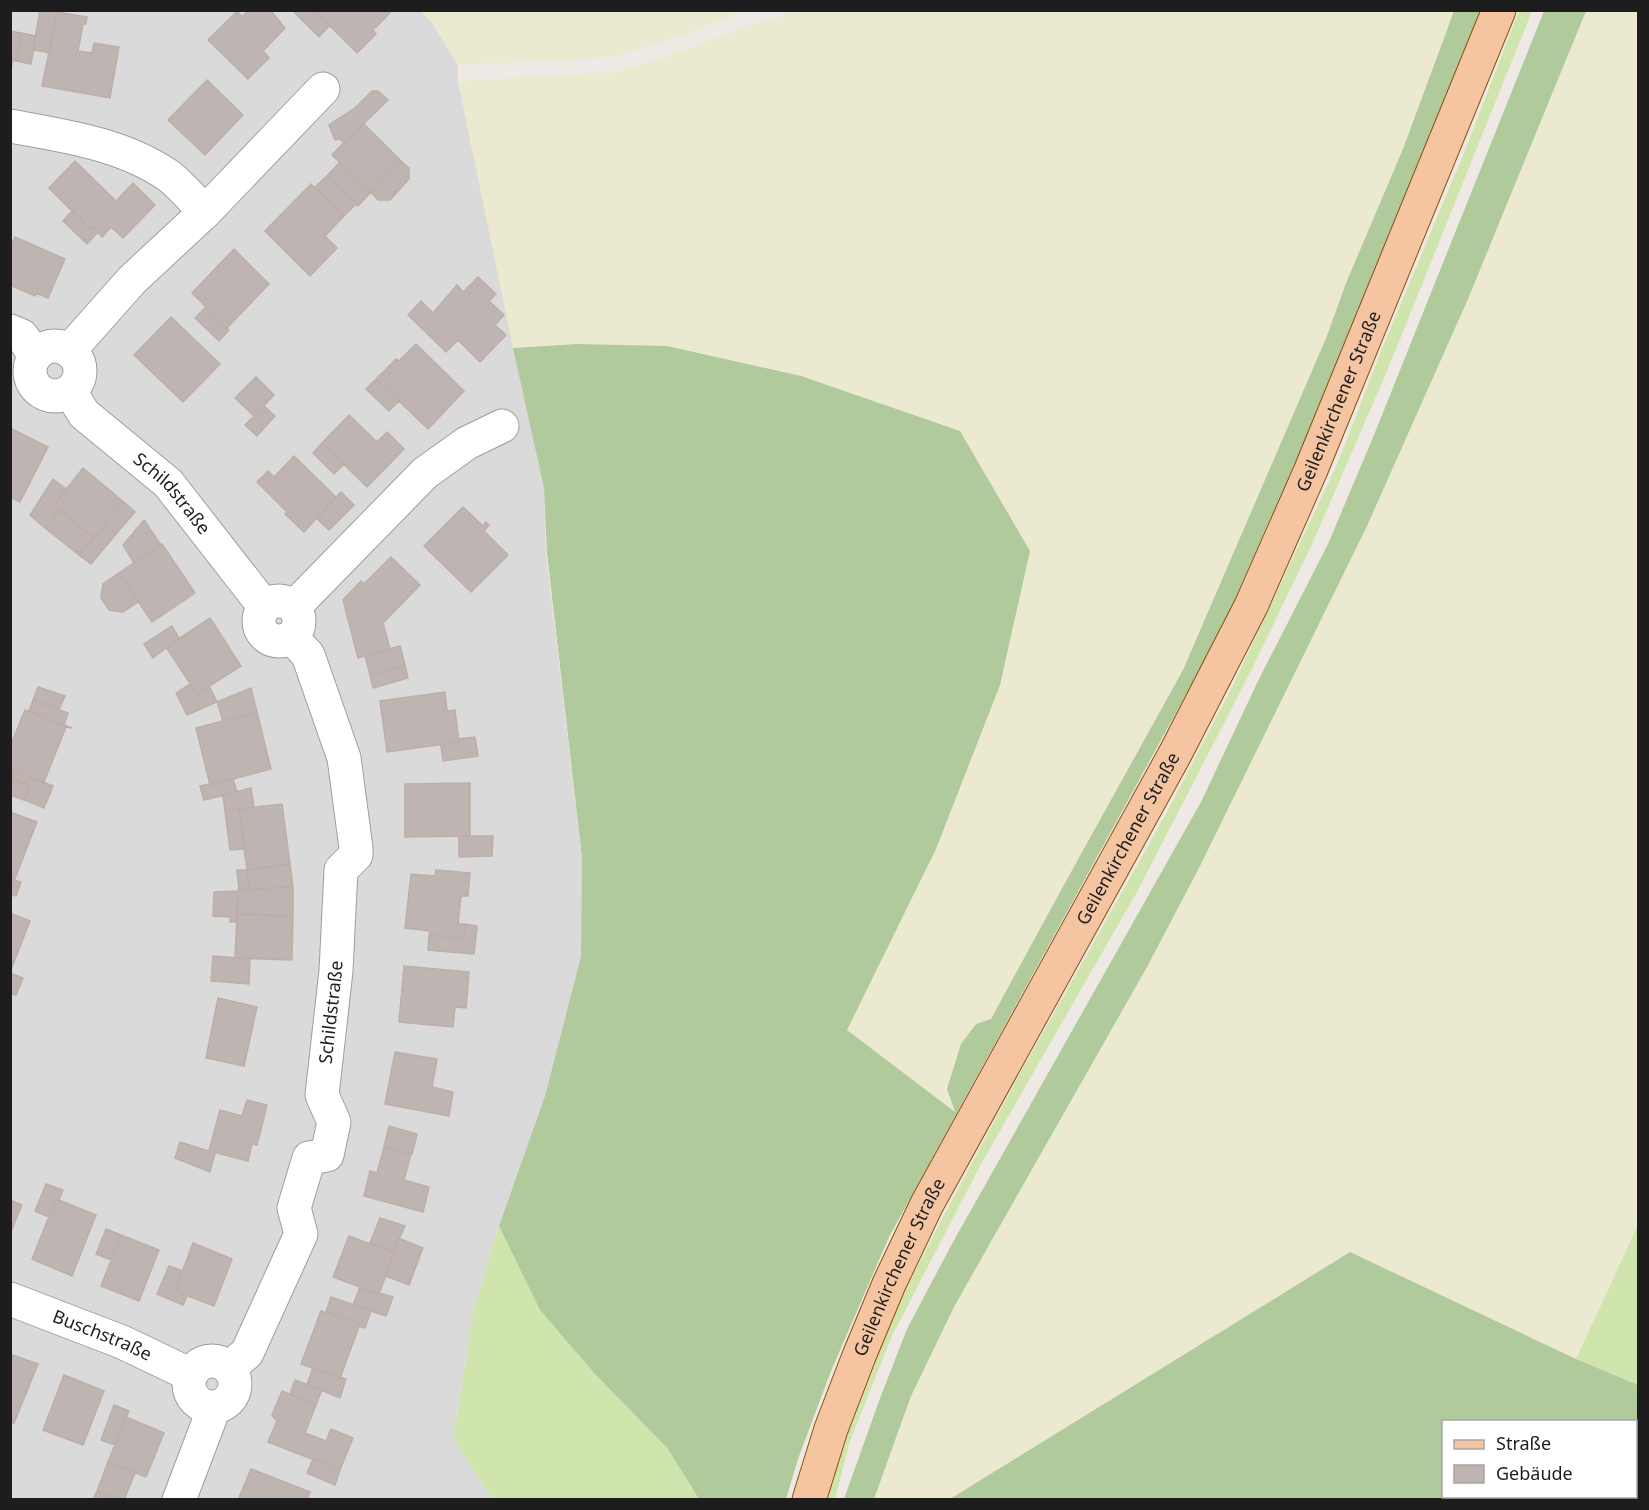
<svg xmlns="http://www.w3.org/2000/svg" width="1649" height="1510" viewBox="0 0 1649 1510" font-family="'Noto Sans',sans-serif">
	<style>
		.residential { fill: #dbdada }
		.farmland { fill: #ebe9d0 }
		.grass { fill: #d0e5ad }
		.forest { fill: #b0ca9b; fill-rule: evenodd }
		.building { fill: #beb4b1; stroke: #beaea7; stroke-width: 1.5 }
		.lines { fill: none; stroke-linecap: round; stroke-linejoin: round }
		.minor-casing { stroke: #9e9e9e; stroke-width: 35 }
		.major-casing { stroke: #8c4f0b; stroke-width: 35 }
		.minor { stroke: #fff; stroke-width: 33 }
		.major { stroke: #f5c5a2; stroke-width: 33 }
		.labels { text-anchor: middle; stroke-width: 4.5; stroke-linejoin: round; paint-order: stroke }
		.street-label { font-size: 18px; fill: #1d1d1d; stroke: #fff }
	</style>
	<rect width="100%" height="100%" fill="#eee9e4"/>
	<path class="residential" d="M 10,11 L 420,11 L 430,20 L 458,65 L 458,81 L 544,488 L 546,554 L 582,857 L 581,956 L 545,1096 L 499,1226 L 474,1308 L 453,1437 L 491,1497 L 509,1499 L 11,1499 Z"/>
	<path class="farmland" d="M 420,11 L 743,11 L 692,32 L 613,57 L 458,65 L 430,20 Z
		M 796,11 L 1454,11 L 1403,149 L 1346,283 L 1327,336 L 1183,670 L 1060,892 L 991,1020 L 976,1024 L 955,1112 L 847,1030 L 936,849 L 1030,550 L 959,431 L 801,376 L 667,346 L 577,344 L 513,348 L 458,81 L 616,72 L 669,56 L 750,25 Z
		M 1586,11 L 1638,11 L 1638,1225 L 1576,1359 L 1350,1252 L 950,1499 L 874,1500 L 911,1396 L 955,1305 L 1147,967 L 1200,866 L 1367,526 L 1468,299 Z"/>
	<path class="grass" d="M 1519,11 L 1532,11 L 1388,369 L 1313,542 L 1252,669 L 1137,892 L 981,1164 L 892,1336 L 850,1441 L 835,1499 L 825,1500 L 846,1433 L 885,1331 L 936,1230 L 1022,1070 L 1168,810 L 1233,685 L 1283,579 L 1338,462 L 1383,346 L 1464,153 Z
		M 1638,1225 L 1638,1385 L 1576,1359 Z
		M 499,1226 L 540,1310 L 595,1374 L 668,1449 L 699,1499 L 509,1500 L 491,1497 L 453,1438 L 474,1308 Z"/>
	<path class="forest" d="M 1454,11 L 1484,11 L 1307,443 L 1236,603 L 889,1237 L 831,1371 L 798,1459 L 786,1499 L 699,1499 L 668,1449 L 595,1374 L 540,1310 L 499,1226 L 545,1096 L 581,956 L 582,857 L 547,553 L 544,488 L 513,348 L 577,344 L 667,346 L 801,376 L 960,431 L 1030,551 L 1000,685 L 936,849 L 847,1030 L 955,1112 L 947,1089 L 961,1044 L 976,1024 L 991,1019 L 1060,892 L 1183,670 L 1327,336 L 1346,283 L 1403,149 Z
		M 1544,11 L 1586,11 L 1468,299 L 1367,526 L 1200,866 L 1147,967 L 955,1305 L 911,1396 L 874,1499 L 844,1499 L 879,1401 L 907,1329 L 953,1242 L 1201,802 L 1259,679 L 1328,544 L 1374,435 Z
		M 1350,1252 L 1576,1359 L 1638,1385 L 1638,1499 L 950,1499 ZM 1444,1422 L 1636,1422 L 1636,1496 L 1444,1496 Z"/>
	<path class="building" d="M 40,10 L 57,12 L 50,53 L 33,50 Z
		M 249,10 L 271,11 L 285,28 L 263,51 L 269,58 L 248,79 L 208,40 L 237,11 L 242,17 Z
		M 292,10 L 314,10 L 329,26 L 319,37 Z
		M 314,10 L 388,10 L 390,13 L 373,30 L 376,34 L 357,53 Z
		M 57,12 L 87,17 L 86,24 L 83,24 L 78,51 L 92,53 L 94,43 L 119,47 L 110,98 L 42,86 Z
		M 10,31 L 21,33 L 16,61 L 13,60 L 10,73 Z
		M 21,33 L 36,36 L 31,64 L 16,61 Z
		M 207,80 L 243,115 L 205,155 L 168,120 Z
		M 372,91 L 378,91 L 388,100 L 344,143 L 340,139 L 335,140 L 329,125 L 355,108 Z
		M 363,123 L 401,161 L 371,192 L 332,155 Z
		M 75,161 L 116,201 L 133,183 L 155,205 L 123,238 L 111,227 L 102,237 L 94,228 L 91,230 L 49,188 Z
		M 401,161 L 409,168 L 409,179 L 390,200 L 378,200 L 371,192 Z
		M 340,162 L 371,192 L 358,206 L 327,176 Z
		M 327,176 L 356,204 L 344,216 L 315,187 Z
		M 311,184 L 344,216 L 325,236 L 337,248 L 310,276 L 265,231 Z
		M 73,210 L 91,230 L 94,228 L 98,232 L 87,244 L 63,221 Z
		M 15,237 L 65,259 L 48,298 L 36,293 L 35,296 L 10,285 L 10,248 Z
		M 234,249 L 269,284 L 227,328 L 192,293 Z
		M 478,277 L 496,294 L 489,301 L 504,315 L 495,325 L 506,335 L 480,362 L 458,340 L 446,352 L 408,315 L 421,301 L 433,313 L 457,285 L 463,292 Z
		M 206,307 L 229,330 L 219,341 L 195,318 Z
		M 171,317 L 220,364 L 183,402 L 134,355 Z
		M 416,344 L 464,391 L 428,429 L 376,379 L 396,359 L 399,361 Z
		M 256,377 L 274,395 L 254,416 L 235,398 Z
		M 376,379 L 399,401 L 389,411 L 366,389 Z
		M 264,406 L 275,416 L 257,436 L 245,425 Z
		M 349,415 L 377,442 L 387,432 L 404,449 L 367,487 L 322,443 Z
		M 10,428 L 48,447 L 20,502 L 10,497 Z
		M 322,443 L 344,464 L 334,474 L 313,453 Z
		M 294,456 L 336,497 L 304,532 L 285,514 L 287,512 L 257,482 L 268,471 L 274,477 Z
		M 83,468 L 124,502 L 94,538 L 54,505 Z
		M 53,479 L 66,489 L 65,493 L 54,505 L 60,510 L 45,528 L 30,515 Z
		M 341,492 L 354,505 L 329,530 L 317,519 Z
		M 124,502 L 135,512 L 116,534 L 105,525 Z
		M 463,507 L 483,526 L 486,522 L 489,525 L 484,531 L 508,555 L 471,592 L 424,546 Z
		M 60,510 L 93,538 L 79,555 L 45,528 Z
		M 144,520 L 161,545 L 134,563 L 123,545 Z
		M 105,525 L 116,534 L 91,564 L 79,555 Z
		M 162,544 L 195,593 L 152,622 L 119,573 Z
		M 391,557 L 420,585 L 383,623 L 390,649 L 358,658 L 343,600 L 361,581 L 364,584 Z
		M 119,573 L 139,601 L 123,612 L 109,610 L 101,598 L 103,584 Z
		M 210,618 L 241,666 L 197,694 L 166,647 Z
		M 172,626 L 179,638 L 153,658 L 144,644 Z
		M 400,646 L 405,665 L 370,675 L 365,656 Z
		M 405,665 L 408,678 L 373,688 L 370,675 Z
		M 190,684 L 197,694 L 209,686 L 217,702 L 187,715 L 176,693 Z
		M 38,687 L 65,696 L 59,709 L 33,700 Z
		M 251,688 L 257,712 L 223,721 L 217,702 Z
		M 445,692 L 447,711 L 455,710 L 459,742 L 387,752 L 380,701 Z
		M 33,700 L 68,713 L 64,725 L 29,711 Z
		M 25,710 L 72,728 L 66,727 L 44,782 L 49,785 L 10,769 L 10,747 Z
		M 257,712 L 271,769 L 210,785 L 196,728 Z
		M 475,737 L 478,756 L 443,761 L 441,745 L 459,742 L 458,739 Z
		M 10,769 L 53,786 L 44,808 L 25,800 L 30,786 L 10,778 Z
		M 10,778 L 30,786 L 24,800 L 10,795 Z
		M 233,779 L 237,792 L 204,800 L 200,786 Z
		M 470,783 L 470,836 L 405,837 L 405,784 Z
		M 251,788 L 254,807 L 225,811 L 223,795 Z
		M 282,804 L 290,864 L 247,870 L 239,809 Z
		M 239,809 L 245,849 L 230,850 L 225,811 Z
		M 10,812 L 37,822 L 14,881 L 10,879 Z
		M 459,836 L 493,836 L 492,856 L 459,857 Z
		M 290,864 L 293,887 L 249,889 L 247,870 Z
		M 237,870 L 247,870 L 249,889 L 239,890 Z
		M 436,870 L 470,873 L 468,896 L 461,896 L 458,924 L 465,924 L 464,938 L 429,935 L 430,931 L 405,928 L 411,874 L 435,876 Z
		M 10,879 L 21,882 L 16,896 L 10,894 Z
		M 293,887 L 293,916 L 237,914 L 238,890 Z
		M 238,891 L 237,922 L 230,922 L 230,917 L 213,916 L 214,892 Z
		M 10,913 L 30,921 L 12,967 L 10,966 Z
		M 237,914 L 293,916 L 292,960 L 235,958 Z
		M 465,924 L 477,926 L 474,954 L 428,950 L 429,935 L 464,938 Z
		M 213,956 L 250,959 L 249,984 L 211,981 Z
		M 404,966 L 469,972 L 466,1008 L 455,1007 L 453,1027 L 399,1022 Z
		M 10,973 L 23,978 L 16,995 L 10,993 Z
		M 218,998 L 257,1007 L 244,1066 L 206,1058 Z
		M 395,1052 L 437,1059 L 432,1087 L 453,1092 L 449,1116 L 385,1104 Z
		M 247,1100 L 267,1105 L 257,1145 L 252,1144 L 248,1161 L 209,1151 L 220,1110 L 242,1116 Z
		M 389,1126 L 417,1134 L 412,1154 L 384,1147 Z
		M 180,1142 L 215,1153 L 210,1172 L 175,1158 Z
		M 384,1147 L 411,1154 L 404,1180 L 429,1187 L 423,1212 L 364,1196 L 370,1171 L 377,1173 Z
		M 46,1184 L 63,1190 L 59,1200 L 56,1199 L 49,1217 L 35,1211 Z
		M 56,1199 L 96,1215 L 72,1276 L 32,1259 Z
		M 10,1200 L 22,1205 L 10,1234 Z
		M 380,1218 L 405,1226 L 393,1252 L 370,1243 Z
		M 106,1229 L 121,1235 L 111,1260 L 96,1254 Z
		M 121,1235 L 159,1250 L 139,1301 L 101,1286 Z
		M 349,1236 L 394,1253 L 379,1294 L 333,1277 Z
		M 398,1238 L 423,1248 L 409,1285 L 386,1276 Z
		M 193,1243 L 232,1259 L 214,1306 L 175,1291 Z
		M 169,1266 L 183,1271 L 175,1291 L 187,1296 L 183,1305 L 157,1294 Z
		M 360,1287 L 393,1297 L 386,1316 L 353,1305 Z
		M 331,1297 L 371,1311 L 365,1328 L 359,1326 L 360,1324 L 326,1312 Z
		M 321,1311 L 360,1324 L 340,1378 L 301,1364 Z
		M 10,1354 L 38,1364 L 14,1423 L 10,1422 Z
		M 313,1368 L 346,1379 L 340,1398 L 307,1384 Z
		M 64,1375 L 104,1391 L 83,1445 L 43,1430 Z
		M 295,1380 L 322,1390 L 316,1405 L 290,1394 Z
		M 282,1391 L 316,1405 L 305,1433 L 326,1441 L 331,1429 L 353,1438 L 340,1470 L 268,1442 L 277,1421 L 272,1415 Z
		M 114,1405 L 129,1411 L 115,1445 L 101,1440 Z
		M 126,1417 L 164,1433 L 146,1477 L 108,1462 Z
		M 313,1459 L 340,1470 L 335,1485 L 307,1473 Z
		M 108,1462 L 135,1473 L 124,1500 L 118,1500 L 97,1491 Z
		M 251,1469 L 310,1492 L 307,1500 L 238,1500 Z
		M 97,1491 L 118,1500 L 93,1500 Z"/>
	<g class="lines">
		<g class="minor-casing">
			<g id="minor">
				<path d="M 10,126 C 65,136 123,144 169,176 C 182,186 194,201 205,212"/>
				<path d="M 10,331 L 22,336 L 35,356"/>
				<circle cx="55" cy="371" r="25"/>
				<path d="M 69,351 L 132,280 L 205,212 L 323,89"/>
				<path id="s1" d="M 70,391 L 84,414 L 168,483 L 264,606"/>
				<circle cx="279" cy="621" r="20"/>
				<path d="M 294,607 L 425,473 L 467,443 L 502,426"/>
				<path id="s2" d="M 10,1299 L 122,1342 L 191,1375"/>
				<circle cx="212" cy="1384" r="23"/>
				<path id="s3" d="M 229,1368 L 247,1353 L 301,1234 L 294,1208 L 309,1158 L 327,1155 L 334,1122 L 322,1095 L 336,971 L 341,870 L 356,855 L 356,848 L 344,758 L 308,655 L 292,638"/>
				<path d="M 179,1500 L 214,1408"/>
			</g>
		</g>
		<g class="major-casing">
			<g id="major">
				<path id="s4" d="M 809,1500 L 831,1429 L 859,1356 L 889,1284 L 927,1204 L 1175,754 L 1251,606 L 1310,472 L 1499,10"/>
			</g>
		</g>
		<use href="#minor" class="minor"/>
		<use href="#major" class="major"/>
	</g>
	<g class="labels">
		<g class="street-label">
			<text dy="6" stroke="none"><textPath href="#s4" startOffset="1222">Geilenkirchener Straße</textPath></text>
			<text dy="6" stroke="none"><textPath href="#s1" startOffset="146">Schildstraße</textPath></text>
			<text dy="6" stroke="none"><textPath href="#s4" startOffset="736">Geilenkirchener Straße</textPath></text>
			<text dy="6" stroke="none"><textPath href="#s3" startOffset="398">Schildstraße</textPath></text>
			<text dy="6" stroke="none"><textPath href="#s4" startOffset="250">Geilenkirchener Straße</textPath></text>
			<text dy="6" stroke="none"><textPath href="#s2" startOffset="99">Buschstraße</textPath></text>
		</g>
	</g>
	<rect width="1649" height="1510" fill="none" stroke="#1d1d1d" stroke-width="24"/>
	<rect x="1442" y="1420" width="195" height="78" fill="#ffffff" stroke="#a5a5a5" stroke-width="1.5"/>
	<rect x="1454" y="1440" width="30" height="9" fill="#f5c5a2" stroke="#a5a5a5" stroke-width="1.5"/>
	<text x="1496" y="1450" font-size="18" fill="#1d1d1d">Straße</text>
	<rect x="1454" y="1465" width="30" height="18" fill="#beb4b1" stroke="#a5a5a5" stroke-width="1.5"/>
	<text x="1496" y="1480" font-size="18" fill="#1d1d1d">Gebäude</text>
</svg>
